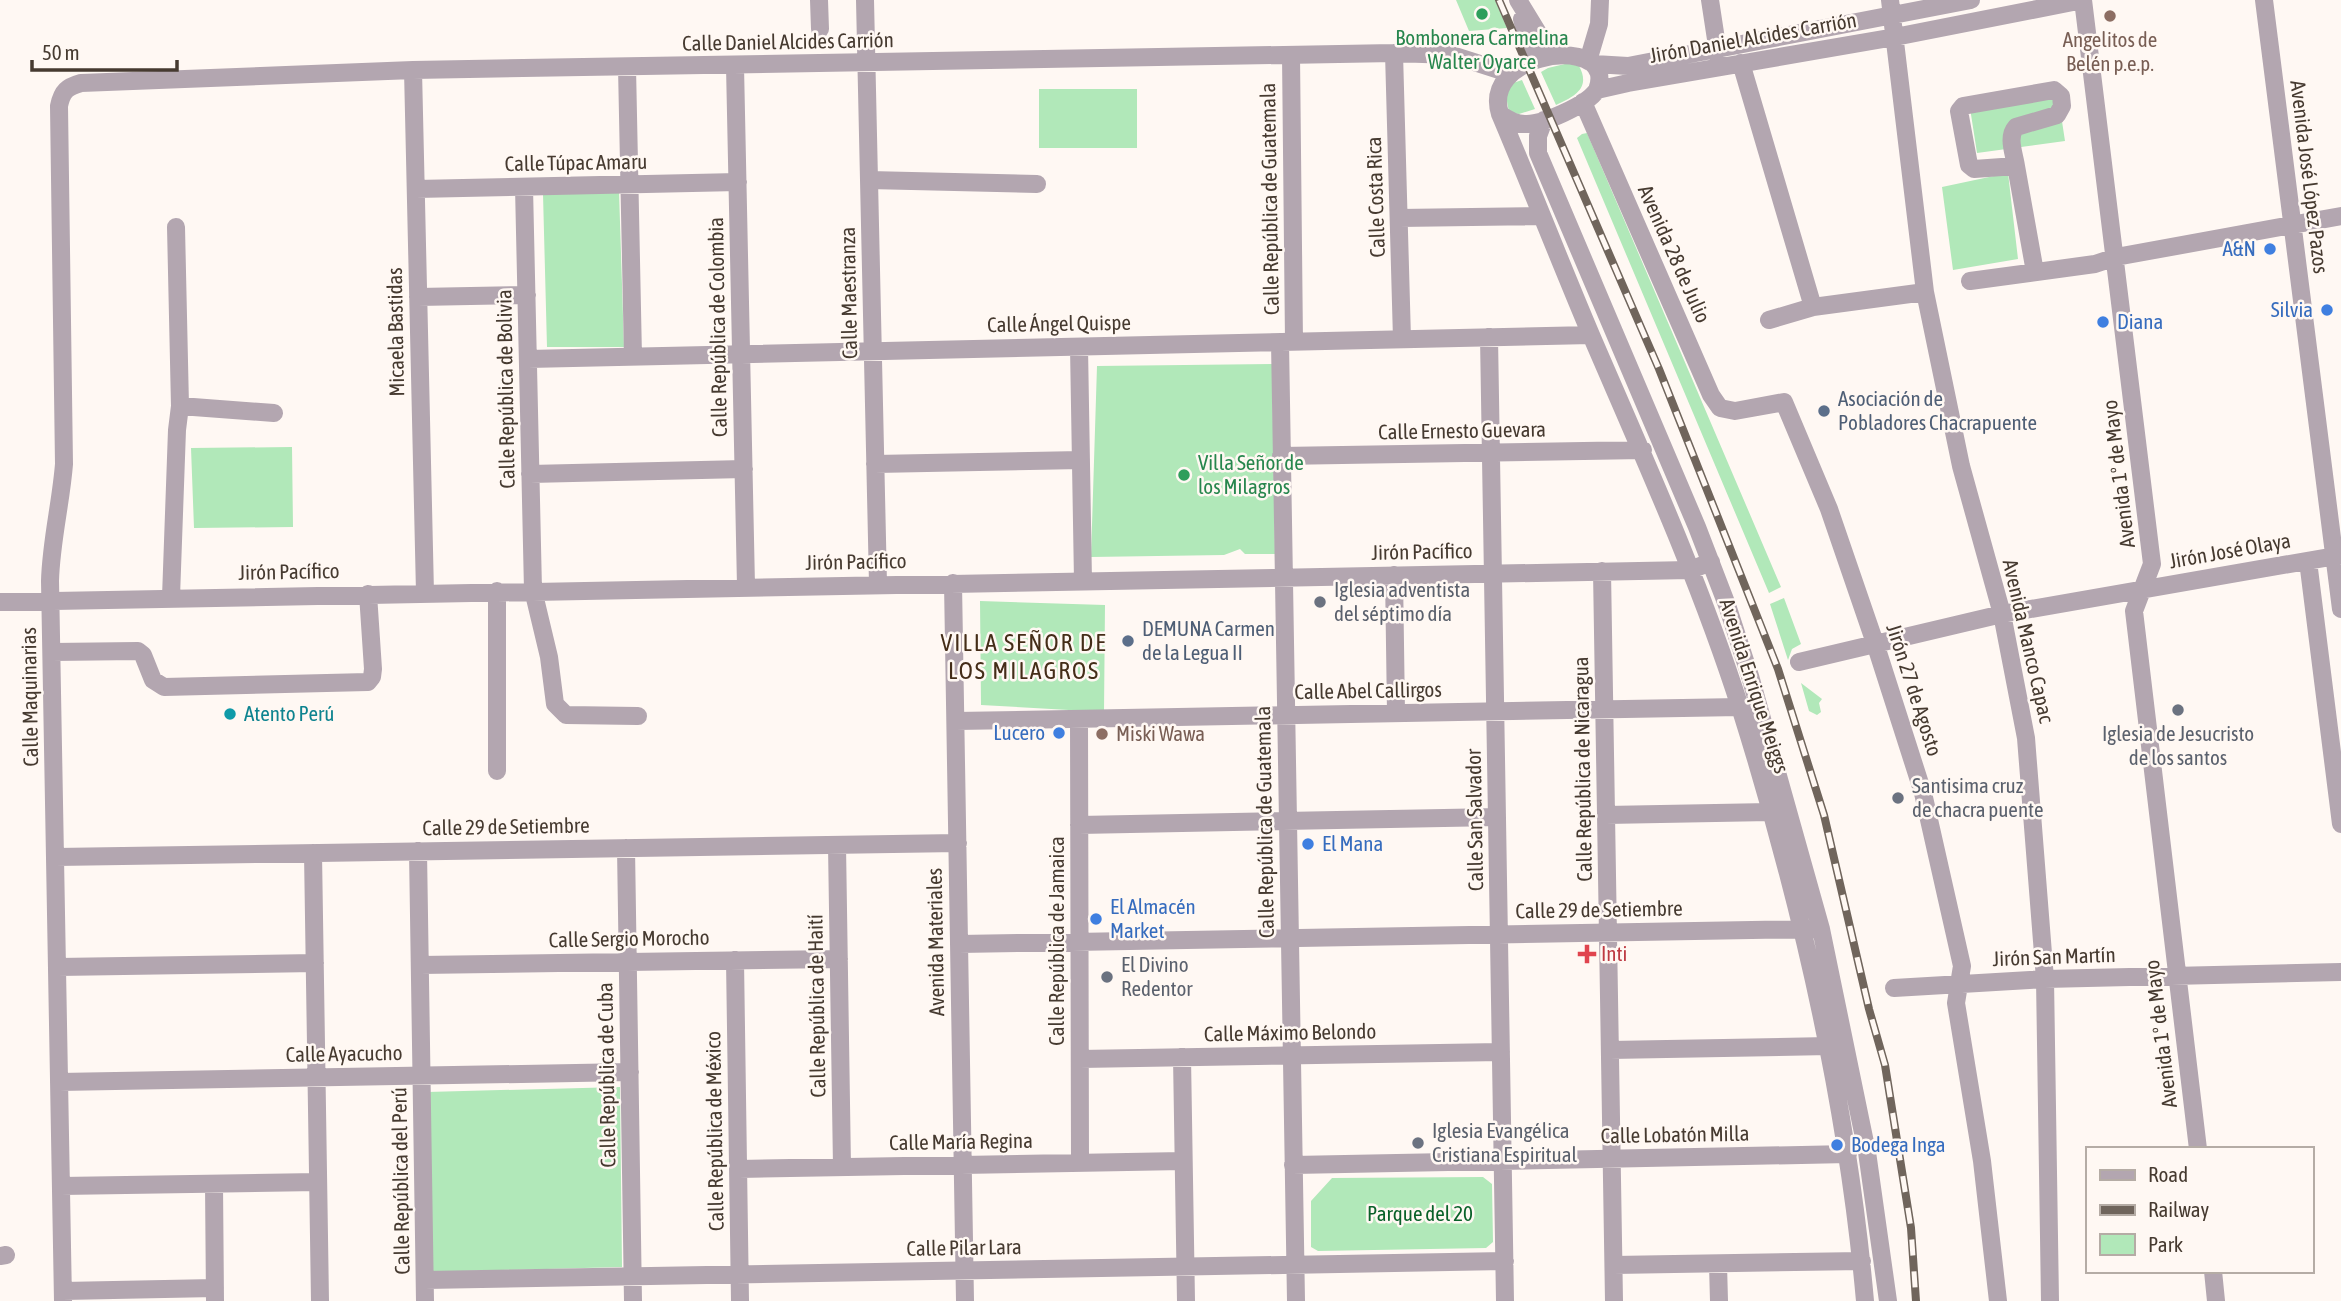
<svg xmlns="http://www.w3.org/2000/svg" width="2341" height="1301" viewBox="0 0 2341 1301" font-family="'Asap Condensed',sans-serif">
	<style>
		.green { fill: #b1e8b9 }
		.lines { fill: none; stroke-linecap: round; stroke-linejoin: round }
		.minor { stroke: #b3a6b0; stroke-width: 18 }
		.rail-casing { stroke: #70655c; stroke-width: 8 }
		.rail { stroke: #fff8f3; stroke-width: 5; stroke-dasharray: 16; stroke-linecap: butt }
		.leisure-dot { fill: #2e9e5b; stroke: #fff8f3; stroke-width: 2.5 }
		.education-dot { fill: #8d6e63; stroke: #fff8f3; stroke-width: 2.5 }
		.shop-dot { fill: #3f7fe0; stroke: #fff8f3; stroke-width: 2.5 }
		.service-dot { fill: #5c6f8a; stroke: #fff8f3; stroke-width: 2.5 }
		.worship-dot { fill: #6b7280; stroke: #fff8f3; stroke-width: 2.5 }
		.culture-dot { fill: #0f9aa8; stroke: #fff8f3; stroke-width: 2.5 }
		.health-dot { fill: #e0444e; stroke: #fff8f3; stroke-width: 2.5 }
		.labels { text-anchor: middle; stroke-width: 5; stroke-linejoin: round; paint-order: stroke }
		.leisure-label { font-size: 21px; fill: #27864d; stroke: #fff8f3 }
		.street-label { font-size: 21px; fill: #463a30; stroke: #fff8f3 }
		.education-label { font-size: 21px; fill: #785e54; stroke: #fff8f3 }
		.shop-label { font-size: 21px; fill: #366cbe; stroke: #fff8f3; text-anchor: start }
		.service-label { font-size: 21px; fill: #4e5e75; stroke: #fff8f3; text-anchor: start }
		.worship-label { font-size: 21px; fill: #5b616d; stroke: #fff8f3; text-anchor: start }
		.culture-label { font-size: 21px; fill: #0d838f; stroke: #fff8f3; text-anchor: start }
		.health-label { font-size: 21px; fill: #be3a42; stroke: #fff8f3; text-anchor: start }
		.park-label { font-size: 21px; fill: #096129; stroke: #fff8f3 }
		.quarter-label { font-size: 24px; letter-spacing: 2px; fill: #442d18; stroke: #fff8f3 }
	</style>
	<rect width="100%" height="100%" fill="#fff8f3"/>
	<path class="green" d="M 1456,0 L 1495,0 L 1507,28 L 1469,31 Z
		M 1569,63 L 1579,66 C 1591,88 1575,96 1556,105 L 1541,72 L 1548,68 Z
		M 1522,80 L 1535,109 L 1519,114 L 1509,112 L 1504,86 Z
		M 1039,89 L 1137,89 L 1137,148 L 1039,148 Z
		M 2058,95 L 2065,141 L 1977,153 L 1970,108 Z
		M 1587,133 L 1781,587 L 1769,593 L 1577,138 L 1582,134 Z
		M 2008,173 L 2018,259 L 1953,270 L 1942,187 Z
		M 619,191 L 624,347 L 547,347 L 543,194 Z
		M 1272,364 L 1275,554 L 1245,554 L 1240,549 L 1224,555 L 1091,557 L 1097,366 Z
		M 292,447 L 293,527 L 194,528 L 191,448 Z
		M 1784,598 L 1801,644 L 1792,649 L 1788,660 L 1770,604 Z
		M 980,601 L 1105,605 L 1104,712 L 981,705 Z
		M 1801,683 L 1822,699 L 1819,703 L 1821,712 L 1817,715 L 1809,711 Z
		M 620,1087 L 622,1267 L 427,1272 L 427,1092 Z
		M 1483,1177 L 1492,1184 L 1493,1242 L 1486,1248 L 1318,1251 L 1311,1247 L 1311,1201 L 1332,1178 Z"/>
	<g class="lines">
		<path class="minor" d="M 819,0 L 820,29
			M 865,0 L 878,584
			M 1518,0 L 1546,46 L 1557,55
			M 1710,0 L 1719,59
			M 1890,0 L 1925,292 L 1961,466 L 2002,614 L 2026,738 L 2045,979 L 2050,1301
			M 2083,0 L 2152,564 L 2134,611 L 2198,1149
			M 2264,0 L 2341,609
			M 1522,19 L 1530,50 L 1529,63
			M 1394,53 L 1402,339
			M 1291,55 L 1294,342
			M 1588,61 L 1599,24 L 1600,0
			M 1741,63 L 1813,307
			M 1594,64 L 1628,66 L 1971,0
			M 735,66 L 746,586
			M 627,67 L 633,357
			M 413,70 L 425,593
			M 1597,90 L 1628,83 L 1895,37 L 2083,0
			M 1583,102 L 1711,395 L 1720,408 L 1735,411 L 1784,402 L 1829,509 L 1875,643 L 1923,793 L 1962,966 L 1956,1003 L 1982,1161 L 1998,1301
			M 1500,114 C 1508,120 1515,124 1525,124 C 1542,125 1587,105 1597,90 C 1599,85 1600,79 1599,74 C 1591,38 1482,56 1500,114 C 1531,187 1560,262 1591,335 C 1644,458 1699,579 1740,707 C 1801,901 1847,1099 1865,1301
			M 1544,120 L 1538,136 L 1538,153 L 1697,527 L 1727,605 L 1750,676 L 1821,929 L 1867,1152 L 1888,1301
			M 2016,166 C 2014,153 2007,137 2016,127 L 2057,115 L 2062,106 L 2061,96 L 2054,90 L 1963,106 L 1959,111 L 1969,165 L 1974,169 L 2016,166 L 2035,272
			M 869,180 L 1037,184
			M 524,187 L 533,590 L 549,657 L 555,704 L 566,715 L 638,716
			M 416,189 L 738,182
			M 1399,218 L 1542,216
			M 1970,281 L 2095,264 L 2116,257 L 2341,216
			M 418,297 L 527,295
			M 1769,320 L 1813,307 L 1925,292
			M 1489,337 L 1505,1301
			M 1280,342 L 1296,1301
			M 1079,347 L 1083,581
			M 528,359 L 1591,335
			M 180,406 L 274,413
			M 1281,456 L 1643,450
			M 875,464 L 1081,460
			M 530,474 L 744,469
			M 2308,561 L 2341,824
			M 1602,571 L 1614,1301
			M 1394,575 L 1396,713
			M 953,583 L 965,1301
			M 497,591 L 497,771
			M 171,597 L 177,430 L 180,406 L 176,227
			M 0,602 L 1690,570 L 1711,562
			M 52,652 L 138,651 L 143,655 L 153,680 L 164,687 L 368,682 L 372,677 L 373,669 L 368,594
			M 1799,662 L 2002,614 L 2341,555
			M 1079,719 L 1080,1163
			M 956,721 L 1740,707
			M 1606,815 L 1770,812
			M 1079,825 L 1497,817
			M 837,845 L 842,1167
			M 626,848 L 633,1301
			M 418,851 L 425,1301
			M 313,853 L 320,1301
			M 56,857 L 958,843
			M 959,944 L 1814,929
			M 735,960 L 740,1301
			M 420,965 L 839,959
			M 58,967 L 315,963
			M 1894,988 L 2045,979 L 2341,972
			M 1610,1050 L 1829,1046
			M 1182,1057 L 1186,1301
			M 1080,1059 L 1501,1052
			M 59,1082 L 630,1072
			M 1293,1165 L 1848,1154
			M 739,1169 L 1183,1161
			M 214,1184 L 215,1301
			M 61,1186 L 318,1182
			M 0,1256 L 6,1255
			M 1718,1264 L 1719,1301
			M 1614,1265 L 1862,1261
			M 2213,1271 L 2216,1301
			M 425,1280 L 1505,1261
			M 63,1291 L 215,1288
			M 63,1301 L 50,581 C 51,541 61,503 64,464 L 59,106 C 62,91 67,87 81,83 L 413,70 L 1394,53 L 1452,55 L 1499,70 L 1516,70"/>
		<g class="rail-casing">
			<path id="rail" d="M 1499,0 L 1659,369 L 1778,669 L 1824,815 L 1869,1009 L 1885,1065 L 1911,1228 L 1916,1301"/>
		</g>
		<use href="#rail" class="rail"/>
	</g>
	<g class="leisure-dot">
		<circle cx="1482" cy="14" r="7"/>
		<circle cx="1184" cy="475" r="7"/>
	</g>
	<g class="education-dot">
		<circle cx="2110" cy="16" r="7"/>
		<circle cx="1102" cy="734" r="7"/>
	</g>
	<g class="shop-dot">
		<circle cx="2270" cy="249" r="7"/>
		<circle cx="2327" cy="310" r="7"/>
		<circle cx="2103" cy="322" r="7"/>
		<circle cx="1059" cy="733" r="7"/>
		<circle cx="1308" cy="844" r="7"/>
		<circle cx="1096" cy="919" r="7"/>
		<circle cx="1837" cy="1145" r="7"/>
	</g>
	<g class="service-dot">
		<circle cx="1824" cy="411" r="7"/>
		<circle cx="1128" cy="641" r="7"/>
	</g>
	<g class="worship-dot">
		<circle cx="1320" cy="602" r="7"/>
		<circle cx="2178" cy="710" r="7"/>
		<circle cx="1898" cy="798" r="7"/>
		<circle cx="1107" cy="977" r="7"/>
		<circle cx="1418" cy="1143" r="7"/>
	</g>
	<circle class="culture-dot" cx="230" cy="714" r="7"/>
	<path class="health-dot" d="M1583.5 943.5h7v7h7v7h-7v7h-7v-7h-7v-7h7z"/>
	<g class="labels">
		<g class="leisure-label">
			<text x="1482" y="45">Bombonera Carmelina<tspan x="1482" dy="24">Walter Oyarce</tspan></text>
			<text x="1198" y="470" text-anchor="start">Villa Señor de<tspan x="1198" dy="24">los Milagros</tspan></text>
		</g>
		<g class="street-label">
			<text transform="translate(1753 38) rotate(-10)" y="7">Jirón Daniel Alcides Carrión</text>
			<text transform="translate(788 42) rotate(-1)" y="7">Calle Daniel Alcides Carrión</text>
			<text transform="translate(576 163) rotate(-1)" y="7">Calle Túpac Amaru</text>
			<text transform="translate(2309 177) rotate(83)" y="7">Avenida José López Pazos</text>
			<text transform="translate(1376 197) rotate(-92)" y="7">Calle Costa Rica</text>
			<text transform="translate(1270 199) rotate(-91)" y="7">Calle República de Guatemala</text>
			<text transform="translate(1674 254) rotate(66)" y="7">Avenida 28 de Julio</text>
			<text transform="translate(849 293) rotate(-91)" y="7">Calle Maestranza</text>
			<text transform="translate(1059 324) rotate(-1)" y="7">Calle Ángel Quispe</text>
			<text transform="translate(718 327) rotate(-91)" y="7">Calle República de Colombia</text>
			<text transform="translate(396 332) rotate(-91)" y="7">Micaela Bastidas</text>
			<text transform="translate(506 389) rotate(-91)" y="7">Calle República de Bolivia</text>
			<text transform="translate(1462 431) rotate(-1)" y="7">Calle Ernesto Guevara</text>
			<text transform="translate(2119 474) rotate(-97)" y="7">Avenida 1º de Mayo</text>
			<text transform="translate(2230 551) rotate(-10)" y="7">Jirón José Olaya</text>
			<text transform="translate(1422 552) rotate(-1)" y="7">Jirón Pacífico</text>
			<text transform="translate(856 562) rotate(-1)" y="7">Jirón Pacífico</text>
			<text transform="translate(289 572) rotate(-1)" y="7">Jirón Pacífico</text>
			<text transform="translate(2028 641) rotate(77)" y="7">Avenida Manco Capac</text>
			<text transform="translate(1754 686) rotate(72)" y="7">Avenida Enrique Meiggs</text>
			<text transform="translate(1914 690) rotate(72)" y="7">Jirón 27 de Agosto</text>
			<text transform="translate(1368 691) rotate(-1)" y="7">Calle Abel Callirgos</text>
			<text transform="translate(30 697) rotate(-91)" y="7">Calle Maquinarias</text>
			<text transform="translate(1583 769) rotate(-91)" y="7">Calle República de Nicaragua</text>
			<text transform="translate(1475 820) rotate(-91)" y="7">Calle San Salvador</text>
			<text transform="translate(1265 822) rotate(-91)" y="7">Calle República de Guatemala</text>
			<text transform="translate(506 827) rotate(-1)" y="7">Calle 29 de Setiembre</text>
			<text transform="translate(1599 910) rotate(-1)" y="7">Calle 29 de Setiembre</text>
			<text transform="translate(629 939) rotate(-1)" y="7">Calle Sergio Morocho</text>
			<text transform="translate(1057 941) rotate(-90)" y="7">Calle República de Jamaica</text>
			<text transform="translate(936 942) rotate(-91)" y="7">Avenida Materiales</text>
			<text transform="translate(2054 957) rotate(-2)" y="7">Jirón San Martín</text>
			<text transform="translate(817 1006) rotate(-91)" y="7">Calle República de Haití</text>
			<text transform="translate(1290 1033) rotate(-1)" y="7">Calle Máximo Belondo</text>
			<text transform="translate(2161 1034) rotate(-97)" y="7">Avenida 1º de Mayo</text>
			<text transform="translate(344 1054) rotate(-1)" y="7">Calle Ayacucho</text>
			<text transform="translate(607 1075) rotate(-91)" y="7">Calle República de Cuba</text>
			<text transform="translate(715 1131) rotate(-91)" y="7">Calle República de México</text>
			<text transform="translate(1675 1135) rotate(-1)" y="7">Calle Lobatón Milla</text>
			<text transform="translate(961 1142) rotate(-1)" y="7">Calle María Regina</text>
			<text transform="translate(401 1181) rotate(-91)" y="7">Calle República del Perú</text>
			<text transform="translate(964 1248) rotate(-1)" y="7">Calle Pilar Lara</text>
		</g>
		<g class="education-label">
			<text x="2110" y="47">Angelitos de<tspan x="2110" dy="24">Belén p.e.p.</tspan></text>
			<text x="1116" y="741" text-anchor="start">Miski Wawa</text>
		</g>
		<g class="shop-label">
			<text x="2256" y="256" text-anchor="end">A&amp;N</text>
			<text x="2313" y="317" text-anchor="end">Silvia</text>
			<text x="2117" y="329">Diana</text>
			<text x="1045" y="740" text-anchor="end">Lucero</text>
			<text x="1322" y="851">El Mana</text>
			<text x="1110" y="914">El Almacén<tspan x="1110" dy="24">Market</tspan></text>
			<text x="1851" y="1152">Bodega Inga</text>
		</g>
		<g class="service-label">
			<text x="1838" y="406">Asociación de<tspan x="1838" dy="24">Pobladores Chacrapuente</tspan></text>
			<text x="1142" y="636">DEMUNA Carmen<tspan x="1142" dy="24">de la Legua II</tspan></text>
		</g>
		<g class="worship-label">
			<text x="1334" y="597">Iglesia adventista<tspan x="1334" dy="24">del séptimo día</tspan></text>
			<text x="2178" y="741" text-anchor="middle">Iglesia de Jesucristo<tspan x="2178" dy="24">de los santos</tspan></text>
			<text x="1912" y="793">Santisima cruz<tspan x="1912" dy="24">de chacra puente</tspan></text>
			<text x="1121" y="972">El Divino<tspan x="1121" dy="24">Redentor</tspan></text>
			<text x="1432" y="1138">Iglesia Evangélica<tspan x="1432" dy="24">Cristiana Espiritual</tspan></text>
		</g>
		<g class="culture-label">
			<text x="244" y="721">Atento Perú</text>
		</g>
		<g class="health-label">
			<text x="1601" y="961">Inti</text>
		</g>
		<g class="park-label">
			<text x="1420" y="1221">Parque del 20</text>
		</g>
		<g class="quarter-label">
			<text x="1024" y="651">VILLA SEÑOR DE<tspan x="1024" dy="28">LOS MILAGROS</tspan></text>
		</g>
	</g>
	<rect x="2086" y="1147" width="228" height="126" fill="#fff8f3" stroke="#b5aca5" stroke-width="2"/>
	<rect x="2100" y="1170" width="35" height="10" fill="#b3a6b0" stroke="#b5aca5" stroke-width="2"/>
	<text x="2148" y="1182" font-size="21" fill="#463a30">Road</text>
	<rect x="2100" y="1205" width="35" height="10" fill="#70655c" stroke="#b5aca5" stroke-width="2"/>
	<text x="2148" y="1217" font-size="21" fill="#463a30">Railway</text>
	<rect x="2100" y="1234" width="35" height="21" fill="#b1e8b9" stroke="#b5aca5" stroke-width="2"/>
	<text x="2148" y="1252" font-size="21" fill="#463a30">Park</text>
	<path d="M32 60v10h145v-10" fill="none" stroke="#463a30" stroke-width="3.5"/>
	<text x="42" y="60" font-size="21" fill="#463a30" stroke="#fff8f3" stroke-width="5" paint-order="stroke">50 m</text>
</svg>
